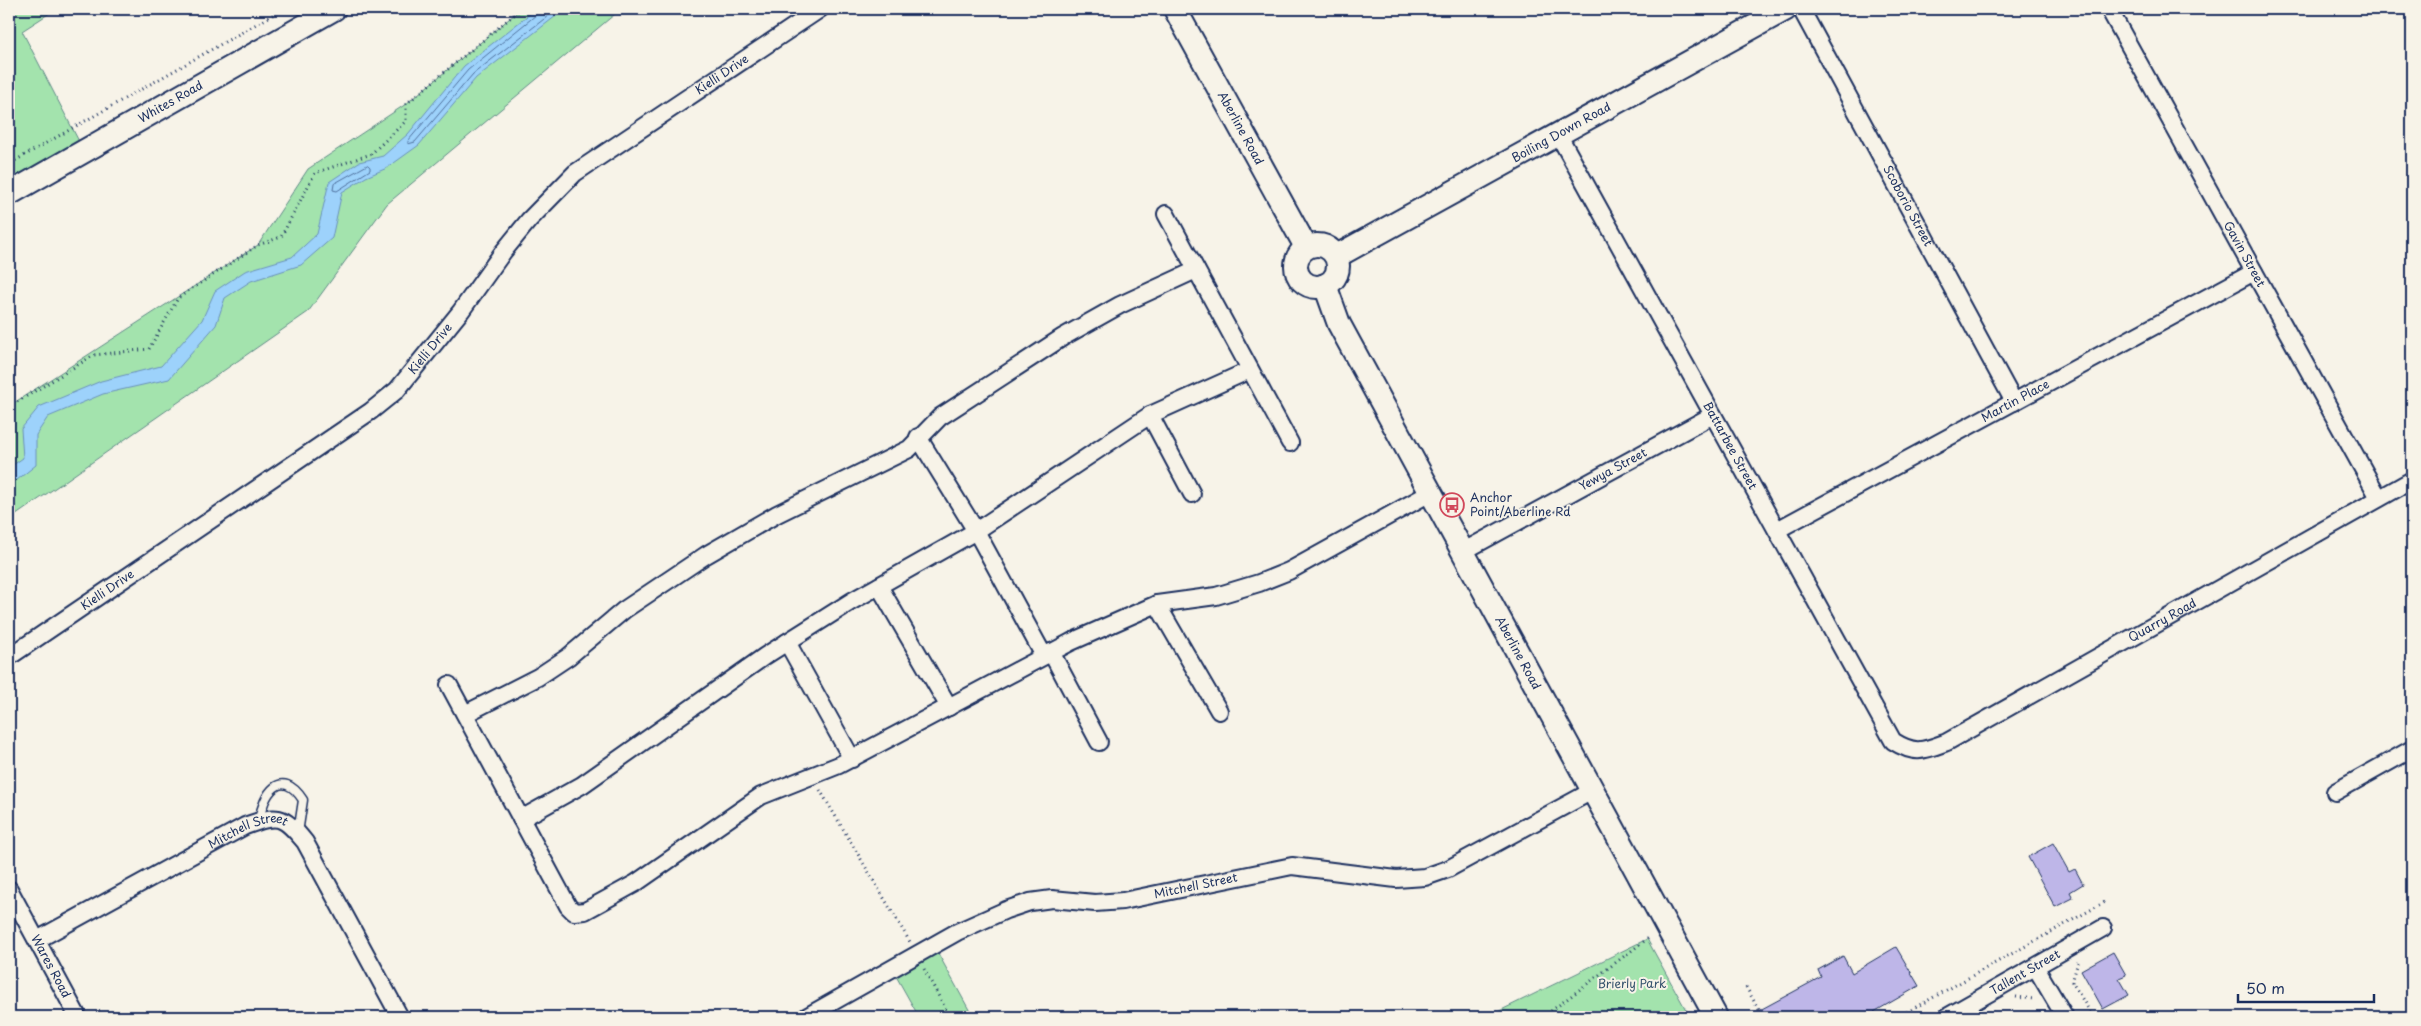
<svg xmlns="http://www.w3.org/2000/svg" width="2421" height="1026" viewBox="0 0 2421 1026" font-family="'Playpen Sans',sans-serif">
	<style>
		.green { fill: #a3e3ad; stroke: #5f8986 }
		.water { fill: #9dd2fb; stroke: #6991bc }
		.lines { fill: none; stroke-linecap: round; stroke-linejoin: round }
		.shore { stroke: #4f709d; stroke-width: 1 }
		.building { fill: #beb6e8; stroke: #1b2f5e }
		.lane-casing { stroke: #1b2f5e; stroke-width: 11 }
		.street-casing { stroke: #1b2f5e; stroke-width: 20 }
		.secondary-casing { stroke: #1b2f5e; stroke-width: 26 }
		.path { stroke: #1b2f5e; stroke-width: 3; stroke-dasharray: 1 4; stroke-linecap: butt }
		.lane { stroke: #f7f3e8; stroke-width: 8 }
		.street { stroke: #f7f3e8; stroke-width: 16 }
		.secondary { stroke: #f7f3e8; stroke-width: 22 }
		.labels { text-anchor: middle; stroke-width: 4; stroke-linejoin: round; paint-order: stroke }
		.street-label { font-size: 12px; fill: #1b2f5e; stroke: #f7f3e8 }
		.poi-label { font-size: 12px; fill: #1b2f5e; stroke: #f7f3e8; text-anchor: start }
		.park-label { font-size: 12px; fill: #36536e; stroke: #f7f3e8 }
	</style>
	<rect width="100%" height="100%" fill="#f7f3e8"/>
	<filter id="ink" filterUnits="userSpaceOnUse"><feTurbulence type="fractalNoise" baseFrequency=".02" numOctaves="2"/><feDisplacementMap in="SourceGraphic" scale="10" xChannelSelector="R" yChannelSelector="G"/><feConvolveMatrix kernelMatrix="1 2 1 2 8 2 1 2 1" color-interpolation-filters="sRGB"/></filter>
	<g filter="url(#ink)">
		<path class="green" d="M 9,9 L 56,9 L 22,31 L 84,151 L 9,194 Z
			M 521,9 L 621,9 L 387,204 L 308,312 L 9,520 L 9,406 L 258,245 L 308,169 L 406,104 Z
			M 1647,939 L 1690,1017 L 1487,1017 Z
			M 934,946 L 973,1017 L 919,1017 L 892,969 Z"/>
		<path class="water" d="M 536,9 L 565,9 L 476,78 L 419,145 L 387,168 L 366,177 L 342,192 L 332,238 L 301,265 L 251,281 L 225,298 L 216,325 L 169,379 L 103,394 L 48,417 L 36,435 L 36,465 L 17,480 L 9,479 L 9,464 L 13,465 L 23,458 L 21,429 L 39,407 L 101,381 L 161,366 L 202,320 L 215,291 L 245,271 L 292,257 L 317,234 L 329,182 L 359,162 L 383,156 L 408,134 L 464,66 Z"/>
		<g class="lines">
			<path class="shore" d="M 538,9 L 536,15 L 468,70 L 408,141 L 408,144 L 415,142 L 473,74 L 557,9
				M 368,165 L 370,167 L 370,170 L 337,191 L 333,190 L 334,184 Z"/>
		</g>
		<path class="building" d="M 2053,843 L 2069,872 L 2075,869 L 2083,884 L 2070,892 L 2073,898 L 2055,907 L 2028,857 Z
			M 1896,947 L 1919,986 L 1874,1012 L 1877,1017 L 1747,1017 L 1821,977 L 1818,970 L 1843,956 L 1852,973 Z
			M 2113,952 L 2126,975 L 2119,978 L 2129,995 L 2103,1009 L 2081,970 Z"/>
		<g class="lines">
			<g class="lane-casing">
				<path id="lane" d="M 259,821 C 263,794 281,766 303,800 L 298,833"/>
			</g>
			<g class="street-casing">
				<g id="street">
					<path id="s1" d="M 1801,9 L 2014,402"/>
					<path id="s2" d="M 2109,9 L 2379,498"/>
					<path id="s3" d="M 1558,134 L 1893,741 C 1915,755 1923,751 1947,742 L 2412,480"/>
					<path d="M 1166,214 L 1290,443"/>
					<path d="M 1150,415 L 1192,494"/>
					<path d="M 918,437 L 976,531 L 1044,656"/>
					<path id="s4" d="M 1777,530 L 2254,272"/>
					<path id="s5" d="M 1462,552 L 1713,415"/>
					<path d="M 879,586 L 949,707"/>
					<path d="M 1157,604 L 1219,711"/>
					<path d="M 787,642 L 852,759"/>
					<path d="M 1051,652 L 1099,742"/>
					<path id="s6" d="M 9,657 L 371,411 L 397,390 L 461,311 L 503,252 L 529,220 L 575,173 L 820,9"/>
					<path d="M 449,685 L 568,906 L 574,912 L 585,911 L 636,883 L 761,796 L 839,765 L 1071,642 L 1157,604 L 1216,596 L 1259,583 L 1289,571 L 1430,493"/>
					<path d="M 465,714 L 538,677 L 568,657 L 624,610 L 706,555 L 777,514 L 909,449 L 940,417 L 1063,337 L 1120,305 L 1196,270"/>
					<path d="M 2335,792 L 2412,749"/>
					<path d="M 521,819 L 582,785 L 765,656 L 852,601 L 976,531 L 1150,415 L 1250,370"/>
					<path id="s7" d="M 9,889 L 78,1017"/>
					<path id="s8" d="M 37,940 L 245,826 C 278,814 282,814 305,842 L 400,1017"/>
					<path d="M 2036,968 L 2065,1017"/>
					<path id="s9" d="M 806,1017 L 957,932 L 1006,910 L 1030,902 L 1052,899 L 1095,903 L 1123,901 L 1292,866 L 1396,879 L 1425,877 L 1448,869 L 1592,791"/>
					<path id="s10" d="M 1947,1017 L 2103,928"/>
				</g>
			</g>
			<g class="secondary-casing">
				<g id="secondary">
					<path id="s11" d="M 1175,9 L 1306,247"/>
					<path id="s12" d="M 9,194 L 334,9"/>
					<circle cx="1317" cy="266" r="21"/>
					<path id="s13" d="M 1337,256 L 1786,9"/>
					<path id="s14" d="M 1325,285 L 1339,324 L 1716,1017"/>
				</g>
			</g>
			<path class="path" d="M 9,148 L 12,164
				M 11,163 L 283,9
				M 9,407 L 94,355 L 149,349 L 178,298 L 258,245 L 281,237 L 315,173 L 371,154 L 406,121 L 406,104 L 521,9
				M 820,790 L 910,942
				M 2078,962 L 2072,982 L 2093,1017
				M 924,969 L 950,1017
				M 1746,987 L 1763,1017
				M 2016,997 L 2034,999
				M 1543,1017 L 1650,937
				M 1898,1017 L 2105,902"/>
			<use href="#lane" class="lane"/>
			<use href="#street" class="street"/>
			<use href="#secondary" class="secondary"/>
		</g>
	</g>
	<defs>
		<g id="bus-ring" transform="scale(1.25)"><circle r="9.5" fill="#f7f3e8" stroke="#d1495b" stroke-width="1.5"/><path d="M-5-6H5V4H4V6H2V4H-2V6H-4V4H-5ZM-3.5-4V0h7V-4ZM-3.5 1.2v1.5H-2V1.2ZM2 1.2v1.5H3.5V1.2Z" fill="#d1495b"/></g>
	</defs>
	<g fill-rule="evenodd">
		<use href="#bus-ring" x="1452" y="505"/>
	</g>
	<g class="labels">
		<g class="street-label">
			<text dy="4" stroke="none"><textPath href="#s6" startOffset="929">Kielli Drive</textPath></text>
			<text dy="4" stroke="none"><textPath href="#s12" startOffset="186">Whites Road</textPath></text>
			<text dy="4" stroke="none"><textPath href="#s11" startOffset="136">Aberline Road</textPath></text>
			<text dy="4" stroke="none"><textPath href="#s13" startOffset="256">Boiling Down Road</textPath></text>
			<text dy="4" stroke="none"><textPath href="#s1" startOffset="224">Scoborio Street</textPath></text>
			<text dy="4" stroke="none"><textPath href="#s2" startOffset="280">Gavin Street</textPath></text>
			<text dy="4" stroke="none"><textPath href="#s6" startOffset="524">Kielli Drive</textPath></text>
			<text dy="4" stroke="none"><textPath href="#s4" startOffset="271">Martin Place</textPath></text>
			<text dy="4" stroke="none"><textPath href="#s3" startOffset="356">Battarbee Street</textPath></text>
			<text dy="4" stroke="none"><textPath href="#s5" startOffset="172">Yewya Street</textPath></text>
			<text dy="4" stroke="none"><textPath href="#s6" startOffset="119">Kielli Drive</textPath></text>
			<text dy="4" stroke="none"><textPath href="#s3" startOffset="998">Quarry Road</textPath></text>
			<text dy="4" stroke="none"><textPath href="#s14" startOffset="416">Aberline Road</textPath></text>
			<text dy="4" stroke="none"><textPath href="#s8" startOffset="239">Mitchell Street</textPath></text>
			<text dy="4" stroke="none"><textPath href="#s9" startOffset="420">Mitchell Street</textPath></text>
			<text dy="4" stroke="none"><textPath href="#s7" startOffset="88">Wares Road</textPath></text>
			<text dy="4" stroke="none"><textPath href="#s10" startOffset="90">Tallent Street</textPath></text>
		</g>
		<g class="poi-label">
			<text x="1470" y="502">Anchor<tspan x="1470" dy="14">Point/Aberline Rd</tspan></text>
		</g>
		<g class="park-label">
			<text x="1632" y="988">Brierly Park</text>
		</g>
	</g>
	<rect width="2421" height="1026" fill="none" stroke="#f7f3e8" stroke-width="30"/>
	<rect x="15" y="15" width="2391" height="996" fill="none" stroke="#1b2f5e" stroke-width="2" filter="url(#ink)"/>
	<path d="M2238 994v8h136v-8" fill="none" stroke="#1b2f5e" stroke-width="2.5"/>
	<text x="2246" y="994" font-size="15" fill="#1b2f5e" stroke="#f7f3e8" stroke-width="4" paint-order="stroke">50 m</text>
</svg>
